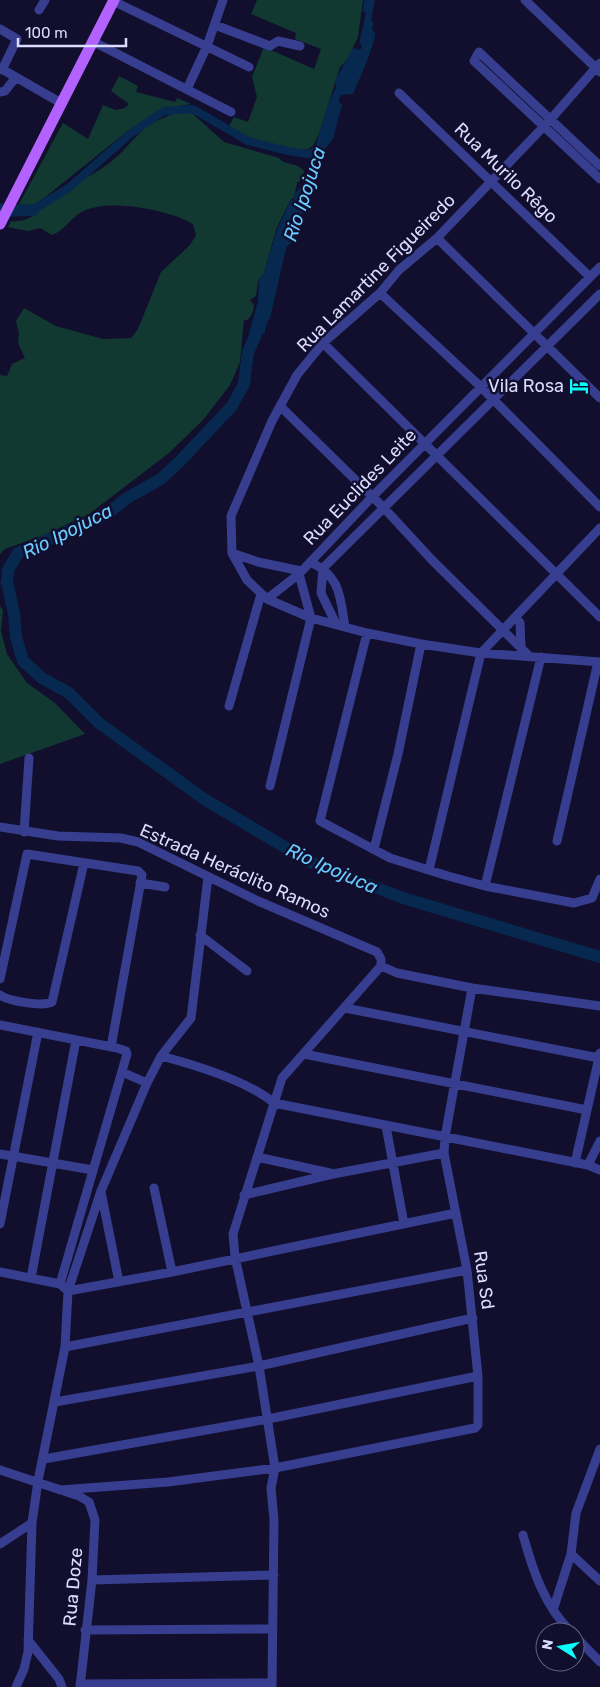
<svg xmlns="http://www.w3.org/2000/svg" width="600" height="1687" viewBox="0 0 600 1687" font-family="Rubik,sans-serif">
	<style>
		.green { fill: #123832 }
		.water { fill: #07294f }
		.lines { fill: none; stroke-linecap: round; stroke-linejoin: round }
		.stream { stroke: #07294f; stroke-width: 2 }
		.canal { stroke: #07294f; stroke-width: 8 }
		.river { stroke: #07294f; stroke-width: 12 }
		.minor { stroke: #373e8f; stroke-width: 9 }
		.major { stroke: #b362ff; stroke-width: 11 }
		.labels { text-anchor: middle; stroke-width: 5; stroke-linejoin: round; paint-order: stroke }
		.street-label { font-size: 18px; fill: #dbdbff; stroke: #110f2d }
		.poi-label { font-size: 18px; fill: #dbdbff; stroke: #110f2d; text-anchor: end }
		.water-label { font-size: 19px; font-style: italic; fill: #69cbff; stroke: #110f2d }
	</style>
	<rect width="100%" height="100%" fill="#110f2d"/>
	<path class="green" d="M 257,0 L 363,0 L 358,37 L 347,60 L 340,67 L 319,134 C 315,139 315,147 308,149 C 290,155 245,137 228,128 L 234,117 L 248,122 L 257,97 L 252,77 L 264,47 L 314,69 L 321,49 L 295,39 L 296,33 L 251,14 Z
		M 119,76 L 138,86 L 136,92 L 175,102 L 177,98 L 191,104 L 161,109 L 129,130 L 44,198 L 32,206 L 18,206 L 63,123 L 88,139 L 103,105 L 116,110 L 125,108 L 129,104 L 111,91 Z
		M 184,111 L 193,114 L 224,142 L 279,158 C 285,166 298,162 304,171 L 302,179 L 297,183 L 294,198 L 291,199 L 277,227 L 264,273 L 258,281 L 256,296 L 250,300 L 254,305 C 253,312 252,317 246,321 L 244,319 L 240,362 L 230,385 L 203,420 L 169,453 L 89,514 L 44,535 L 5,549 L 0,554 L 0,375 L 7,376 L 12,364 L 25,358 L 18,343 L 19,333 L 16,321 L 24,308 L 56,326 L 103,339 L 131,338 L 138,329 L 161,272 L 190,245 L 196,235 L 193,224 C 169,210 112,199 86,210 C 72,215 66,230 52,235 L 40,228 L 28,231 L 8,227 L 11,221 C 31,223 39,210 53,199 C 70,186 91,176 108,164 C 131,147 136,129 163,118 C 171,115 175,112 184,111 Z
		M 0,606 L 3,610 L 1,631 L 7,654 L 27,683 L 55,703 L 85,734 L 0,764 Z"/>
	<path class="water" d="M 364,0 L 375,0 L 371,20 L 374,23 L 372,29 L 375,33 C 376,42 358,83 353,94 L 341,95 L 338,100 L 342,105 L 333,139 L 321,154 L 306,195 L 302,199 L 302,225 L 299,234 L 286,248 L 270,318 L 265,323 L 265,333 L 248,337 L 258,301 L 259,280 L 264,273 L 278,227 L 291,200 L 295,199 L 294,195 L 306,180 L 311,149 L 316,144 L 328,104 L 336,88 L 335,81 L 351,51 L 354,48 L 359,50 L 362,48 L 361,44 L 359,44 L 366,13 L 363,11 Z"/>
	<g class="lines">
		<path class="stream" d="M 0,584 L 7,581"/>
		<path class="canal" d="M 33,210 L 70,187 L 130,134 L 164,111 L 193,109 L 248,141 L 288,151 L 307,154 L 318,152"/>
		<path class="river" d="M 0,209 L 2,211 L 33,210
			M 262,321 L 248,352 L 244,384 L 232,406 L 182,459 L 161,479 L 127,498 L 107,514 L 18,553 L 8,570 L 7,581 L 14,614 L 16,637 L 23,661 L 42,678 L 69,693 L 99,723 L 204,799 L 310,862 L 403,898 L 600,957"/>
		<path class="minor" d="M 525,0 L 600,72
			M 113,1 L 249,67
			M 39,10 L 45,0
			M 215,25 L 270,46 L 278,41 L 300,46
			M 0,29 L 17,39 L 2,70
			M 92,41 L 231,112
			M 600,63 L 550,120 L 437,238 L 399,270 L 380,293 L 323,343 L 297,375 L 272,421 L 231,516 L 232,553 L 247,580 L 267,599 L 311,618 L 367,633 L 421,644 L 481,653 L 600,662
			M 0,68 L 61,103
			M 187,89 L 207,46 L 223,0
			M 0,92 L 5,91 L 16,77
			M 399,93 L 590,277
			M 600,166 L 479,52 L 474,61 L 600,179
			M 437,238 L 600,398
			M 380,293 L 481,387 L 600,507
			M 323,343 L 600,617
			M 281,407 L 383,507 L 432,560 L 529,656
			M 232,553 L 258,562 L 301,571
			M 310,562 C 341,576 340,597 345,627
			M 267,599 L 299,574
			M 516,617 L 520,623 L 521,647
			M 336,624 L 321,593 L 323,568 L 600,294
			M 367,633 L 320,821 L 390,858 L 448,876 L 485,886 L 574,903 L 592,898 L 600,879
			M 229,706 L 261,594
			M 270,786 L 311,618 L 299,574 L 372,497 L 600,267
			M 0,827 L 58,836 L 121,838 L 138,842 L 258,901 L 377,952 L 381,959 L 381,966
			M 24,832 L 29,758
			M 557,841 L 598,662
			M 374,849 L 398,754 L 421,644
			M 429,870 L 481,653 L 600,528
			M 208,877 L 191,1018 L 161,1056 L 147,1083 L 101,1191 L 68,1291 L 172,1272 L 456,1213
			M 140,883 L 165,887
			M 485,886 L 541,657
			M 200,935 L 247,971
			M 381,966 L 397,973 L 472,988 L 600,1006
			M 0,979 L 27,854 L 138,871 L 142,875 L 111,1047
			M 0,995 C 8,1001 43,1007 52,1002 L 84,863
			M 345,1008 L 599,1058
			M 0,1025 L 117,1048 L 126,1051 L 127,1054 L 60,1284
			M 304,1054 L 587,1110
			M 161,1056 C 195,1065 248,1081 274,1103 L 588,1165 L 600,1170
			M 122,1072 L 147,1083
			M 386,1126 L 404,1224
			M 0,1154 L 93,1170
			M 257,1157 L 330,1173
			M 575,1163 L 600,1053
			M 588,1165 L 600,1141
			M 154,1188 L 172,1272
			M 101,1192 L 119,1282
			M 244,1195 L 333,1174 L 444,1153
			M 0,1224 L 38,1032
			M 0,1272 L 60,1284 L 68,1291 L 65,1347 L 38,1481 L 32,1523 L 28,1652 L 24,1669 L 16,1687
			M 31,1278 L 76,1040
			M 65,1347 L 467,1270
			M 55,1402 L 259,1366 L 473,1318
			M 44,1459 L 268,1419 L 478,1376
			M 0,1470 L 79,1496 L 89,1502 L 95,1520 L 92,1580 L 80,1687
			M 60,1490 L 168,1482 L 275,1468 L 475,1428 L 478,1425 L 478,1376 L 467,1270 L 444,1153 L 445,1137 L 472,988
			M 523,1535 C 533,1571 544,1605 571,1632
			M 0,1544 L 32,1523
			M 571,1554 L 600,1581
			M 92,1580 L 274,1575
			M 553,1610 L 571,1554 L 576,1513 L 600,1449
			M 85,1630 L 273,1629
			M 575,1636 L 600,1662
			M 28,1640 L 59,1679 L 62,1687
			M 80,1684 L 272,1683
			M 272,1687 L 274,1520 L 271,1488 L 275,1468 L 259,1366 L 235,1257 L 233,1234 L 282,1078 L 381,966"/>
		<path class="major" d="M 0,224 L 114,0"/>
	</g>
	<defs>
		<g id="hotel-bare" transform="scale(1.5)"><path d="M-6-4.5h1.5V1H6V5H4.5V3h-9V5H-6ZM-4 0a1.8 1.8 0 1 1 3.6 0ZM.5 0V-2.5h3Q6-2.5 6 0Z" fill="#07fffc" stroke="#110f2d" stroke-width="2.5" paint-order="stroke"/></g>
	</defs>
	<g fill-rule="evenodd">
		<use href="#hotel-bare" x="579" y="386"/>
	</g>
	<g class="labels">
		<g class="street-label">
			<text transform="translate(506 173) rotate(44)" y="6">Rua Murilo Rêgo</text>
			<text transform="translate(376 273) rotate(-45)" y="6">Rua Lamartine Figueiredo</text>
			<text transform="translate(360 487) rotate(-46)" y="6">Rua Euclides Leite</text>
			<text transform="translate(235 871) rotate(24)" y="6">Estrada Heráclito Ramos</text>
			<text transform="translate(484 1280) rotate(82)" y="6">Rua Sd</text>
			<text transform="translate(73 1587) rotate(-85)" y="6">Rua Doze</text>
		</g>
		<g class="poi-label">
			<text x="564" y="392">Vila Rosa</text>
		</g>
		<g class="water-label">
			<text transform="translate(304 194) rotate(-72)" y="7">Rio Ipojuca</text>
			<text transform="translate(67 531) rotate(-27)" y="7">Rio Ipojuca</text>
			<text transform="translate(332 868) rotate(24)" y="7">Rio Ipojuca</text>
		</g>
	</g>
	<g transform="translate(560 1647) rotate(281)"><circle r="24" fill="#110f2d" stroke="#626181"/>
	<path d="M0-4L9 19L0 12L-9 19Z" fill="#07fffc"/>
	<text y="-8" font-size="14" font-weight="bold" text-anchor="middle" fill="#dbdbff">N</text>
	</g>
	<path d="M18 38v8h108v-8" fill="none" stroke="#dbdbff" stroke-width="2.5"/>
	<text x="25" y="38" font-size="15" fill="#dbdbff" stroke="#110f2d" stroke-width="4" paint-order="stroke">100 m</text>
</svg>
